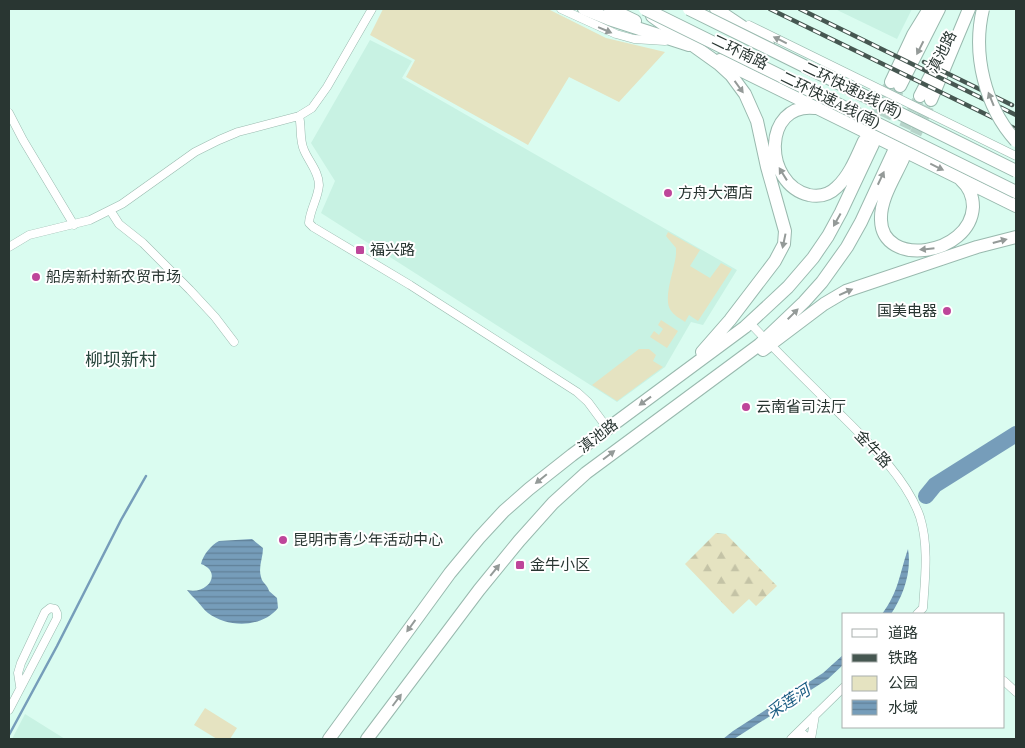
<svg xmlns="http://www.w3.org/2000/svg" width="1025" height="748" viewBox="0 0 1025 748" font-family="'Crimson Pro','Noto Sans SC',serif">
	<style>
		.built { fill: #c8f2e3 }
		.green { fill: #e5e3c1 }
		.forest { fill: url(#forest-firs) }
		.water { fill: url(#water-rules) }
		.lines { fill: none; stroke-linecap: round; stroke-linejoin: round }
		.stream { stroke: #769dba; stroke-width: 2.5 }
		.river { stroke: #769dba; stroke-width: 16 }
		.primary-tunnel { stroke: #b7d4ca; stroke-width: 12; stroke-dasharray: 12 6; stroke-linecap: butt }
		.minor-casing { stroke: #99b9ae; stroke-width: 9 }
		.primary-casing { stroke: #99b9ae; stroke-width: 14 }
		.trunk-casing { stroke: #99b9ae; stroke-width: 14 }
		.minor { stroke: #fff; stroke-width: 8 }
		.primary { stroke: #fff; stroke-width: 12 }
		.trunk { stroke: #fff; stroke-width: 12 }
		.rail-casing { stroke: #465751; stroke-width: 4.5 }
		.rail { stroke: #fff; stroke-width: 2.5; stroke-dasharray: 8; stroke-linecap: butt }
		.trunk-bridge-casing { stroke: #99b9ae; stroke-width: 14; stroke-linecap: butt }
		.trunk-bridge { stroke: #fff; stroke-width: 12 }
		.oneway { fill: #949a98 }
		.poi-dot { fill: #be469a; stroke: #fff; stroke-width: 2 }
		.labels { text-anchor: middle; stroke-width: 4; stroke-linejoin: round; paint-order: stroke }
		.street-label { font-size: 15px; fill: #293632; stroke: #fff }
		.poi-label { font-size: 15px; fill: #293632; stroke: #fff; text-anchor: start }
		.water-label { font-size: 16px; font-style: italic; fill: #195b82; stroke: #fff }
		.quarter-label { font-size: 18px; fill: #29463d; stroke: #fff }
	</style>
	<defs>
		<pattern id="forest-firs" width="22" height="20" patternUnits="userSpaceOnUse" patternTransform="scale(1.25)"><rect width="22" height="20" fill="#e5e3c1"/><path d="M5 1l3.5 6h-7zM16 11l3.5 6h-7z" fill="#c4c3a6"/></pattern>
		<pattern id="water-rules" width="6" height="5" patternUnits="userSpaceOnUse" patternTransform="scale(1.25)"><rect width="6" height="5" fill="#769dba"/><path d="M0 2.5h6" fill="none" stroke="#618198"/></pattern>
	</defs>
	<rect width="100%" height="100%" fill="#dafcf0"/>
	<path class="built" d="M 835,9 L 912,9 L 897,39 Z
		M 370,40 L 412,61 L 402,78 L 737,270 L 703,325 L 691,322 L 665,367 L 617,402 L 321,213 L 335,181 L 311,143 Z
		M 25,714 L 65,739 L 12,739 Z"/>
	<path class="green" d="M 383,9 L 548,9 L 606,38 L 665,52 L 619,102 L 569,77 L 528,145 L 406,77 L 415,60 L 370,35 Z
		M 668,232 L 700,250 L 690,266 L 710,278 L 721,263 L 732,269 L 698,321 L 689,315 L 685,322 C 681,319 675,316 672,312 C 661,301 675,269 676,254 L 676,248 L 666,236 Z
		M 661,320 L 678,331 L 667,348 L 650,337 L 654,331 L 659,335 L 663,329 L 658,325 Z
		M 639,349 L 649,349 L 656,355 L 653,361 L 663,367 L 617,401 L 592,385 Z
		M 205,708 L 237,728 L 230,739 L 217,739 L 194,725 Z"/>
	<path class="forest" d="M 716,533 L 726,534 L 777,586 L 756,606 L 749,599 L 733,614 L 685,564 Z"/>
	<path class="water" d="M 252,539 L 263,548 C 263,558 258,567 261,577 C 262,583 268,585 269,591 L 277,598 L 278,608 C 262,628 228,628 208,613 C 204,610 201,605 197,601 C 194,598 190,594 187,590 C 208,595 223,572 201,564 C 203,555 211,545 219,541 Z
		M 908,549 C 912,572 903,596 891,614 L 882,614 C 899,591 899,575 908,549 Z
		M 844,654 L 844,664 L 828,679 L 734,739 L 723,739 L 733,731 L 823,673 Z"/>
	<g class="lines">
		<path class="stream" d="M 9,735 L 57,646 L 121,520 L 146,476"/>
		<path class="river" d="M 926,496 L 935,485 L 1016,434"/>
		<path class="primary-tunnel" d="M 869,130 L 891,82
			M 877,134 L 900,86
			M 897,144 L 920,96
			M 908,150 L 931,100"/>
		<g class="minor-casing">
			<path id="minor" d="M 561,9 L 616,34 L 634,39 L 665,41
				M 749,25 L 1016,156
				M 9,113 L 23,140 L 74,225
				M 299,116 C 302,127 299,139 304,150 C 309,162 319,172 319,185 C 318,199 310,209 309,223 L 313,227 L 410,285 L 577,392 L 588,402 L 608,429
				M 110,210 L 119,224 L 143,243 L 190,290 L 215,317 L 234,342
				M 9,247 L 29,235 L 90,220 L 122,204 L 195,152 L 219,140 L 238,132 L 299,116 L 312,108 L 327,87 L 372,9
				M 750,323 C 777,352 805,379 833,407 C 864,438 906,476 920,517 C 929,546 925,579 923,608 L 917,614
				M 1004,681 L 1016,692
				M 9,710 L 57,618 L 57,613 L 55,609 L 50,608 L 45,612 L 21,663 L 18,673 L 20,686
				M 796,734 L 844,687
				M 791,739 L 796,734 L 803,734 L 810,739
				M 811,739 L 815,715"/>
		</g>
		<g class="primary-casing">
			<path id="primary" d="M 652,16 L 719,64 L 731,75 L 745,94 L 757,121 L 767,167 L 785,231 L 784,244 L 775,261 L 730,320 L 702,352
				M 720,60 L 1016,206
				M 891,82 L 913,35 L 929,9
				M 900,86 L 939,9
				M 920,96 L 950,38
				M 931,100 L 969,9
				M 815,108 C 762,102 763,184 809,195 C 819,197 829,195 837,187 C 850,175 857,156 864,141
				M 903,159 C 895,177 880,199 881,220 C 882,268 970,256 973,207 C 973,197 969,187 961,180
				M 763,350 L 824,304 L 846,291 L 977,247 L 1016,237
				M 329,739 L 450,573 L 479,538 L 504,511 L 529,489 L 572,455 L 745,327 L 788,287 L 813,258 L 828,236 L 841,212 L 873,144
				M 367,739 L 479,590 L 519,541 L 553,503 L 586,473 L 759,345 L 804,302 L 822,282 L 847,247 L 861,222 L 893,153"/>
		</g>
		<g class="trunk-casing">
			<path id="trunk" d="M 584,9 L 609,19 L 689,45
				M 610,9 L 635,21
				M 716,9 L 768,44"/>
		</g>
		<use href="#minor" class="minor"/>
		<use href="#primary" class="primary"/>
		<use href="#trunk" class="trunk"/>
		<g class="rail-casing">
			<path id="rail" d="M 770,9 L 1016,129
				M 800,9 L 1016,115
				M 924,62 L 1012,105"/>
		</g>
		<use href="#rail" class="rail"/>
		<g class="trunk-bridge-casing">
			<path id="trunk-bridge" d="M 645,9 L 1016,192
				M 689,9 L 1016,171
				M 983,9 C 972,54 985,107 1016,141"/>
		</g>
		<use href="#trunk-bridge" class="trunk-bridge"/>
	</g>
	<defs><path id="oneway-solid" d="M-6-.8H1V-3.2L6.5 0L1 3.2V.8H-6Z" transform="scale(1.25)"/></defs>
	<g class="oneway">
		<use href="#oneway-solid" transform="translate(605 30) rotate(23)"/>
		<use href="#oneway-solid" transform="translate(780 40) rotate(-154)"/>
		<use href="#oneway-solid" transform="translate(920 48) rotate(117)"/>
		<use href="#oneway-solid" transform="translate(739 87) rotate(54)"/>
		<use href="#oneway-solid" transform="translate(991 99) rotate(-112)"/>
		<use href="#oneway-solid" transform="translate(937 167) rotate(26)"/>
		<use href="#oneway-solid" transform="translate(783 174) rotate(-122)"/>
		<use href="#oneway-solid" transform="translate(881 178) rotate(-65)"/>
		<use href="#oneway-solid" transform="translate(837 220) rotate(119)"/>
		<use href="#oneway-solid" transform="translate(784 241) rotate(102)"/>
		<use href="#oneway-solid" transform="translate(1000 241) rotate(-15)"/>
		<use href="#oneway-solid" transform="translate(927 249) rotate(174)"/>
		<use href="#oneway-solid" transform="translate(846 292) rotate(-24)"/>
		<use href="#oneway-solid" transform="translate(793 314) rotate(-45)"/>
		<use href="#oneway-solid" transform="translate(645 401) rotate(144)"/>
		<use href="#oneway-solid" transform="translate(609 455) rotate(-37)"/>
		<use href="#oneway-solid" transform="translate(541 479) rotate(141)"/>
		<use href="#oneway-solid" transform="translate(495 570) rotate(-51)"/>
		<use href="#oneway-solid" transform="translate(411 626) rotate(126)"/>
		<use href="#oneway-solid" transform="translate(397 700) rotate(-53)"/>
	</g>
	<g class="poi-dot">
		<circle cx="668" cy="193" r="5"/>
		<rect x="355" y="245" width="10" height="10" rx="2.5"/>
		<circle cx="36" cy="277" r="5"/>
		<circle cx="947" cy="311" r="5"/>
		<circle cx="746" cy="407" r="5"/>
		<circle cx="283" cy="540" r="5"/>
		<rect x="515" y="560" width="10" height="10" rx="2.5"/>
	</g>
	<g class="labels">
		<g class="street-label">
			<text transform="translate(740 52) rotate(26)" y="5">二环南路</text>
			<text transform="translate(942 52) rotate(-63)" y="5">滇池路</text>
			<text transform="translate(853 90) rotate(26)" y="5">二环快速B线(南)</text>
			<text transform="translate(831 100) rotate(26)" y="5">二环快速A线(南)</text>
			<text transform="translate(598 436) rotate(-37)" y="5">滇池路</text>
			<text transform="translate(873 449) rotate(47)" y="5">金牛路</text>
		</g>
		<g class="poi-label">
			<text x="678" y="198">方舟大酒店</text>
			<text x="370" y="255">福兴路</text>
			<text x="46" y="282">船房新村新农贸市场</text>
			<text x="937" y="316" text-anchor="end">国美电器</text>
			<text x="756" y="412">云南省司法厅</text>
			<text x="293" y="545">昆明市青少年活动中心</text>
			<text x="530" y="570">金牛小区</text>
		</g>
		<g class="water-label">
			<text transform="translate(788 701) rotate(-33)" y="6">采莲河</text>
		</g>
		<g class="quarter-label">
			<text x="121" y="366">柳坝新村</text>
		</g>
	</g>
	<rect width="1025" height="748" fill="none" stroke="#293632" stroke-width="20"/>
	<rect x="842" y="613" width="162" height="115" fill="#ffffff" stroke="#a9afad"/>
	<rect x="852" y="629" width="25" height="8" fill="#ffffff" stroke="#a9afad"/>
	<text x="888" y="638" font-size="15" fill="#293632">道路</text>
	<rect x="852" y="654" width="25" height="8" fill="#465751" stroke="#a9afad"/>
	<text x="888" y="663" font-size="15" fill="#293632">铁路</text>
	<rect x="852" y="676" width="25" height="15" fill="#e5e3c1" stroke="#a9afad"/>
	<text x="888" y="688" font-size="15" fill="#293632">公园</text>
	<rect x="852" y="700" width="25" height="15" fill="url(#water-rules)" stroke="#a9afad"/>
	<text x="888" y="713" font-size="15" fill="#293632">水域</text>
</svg>
